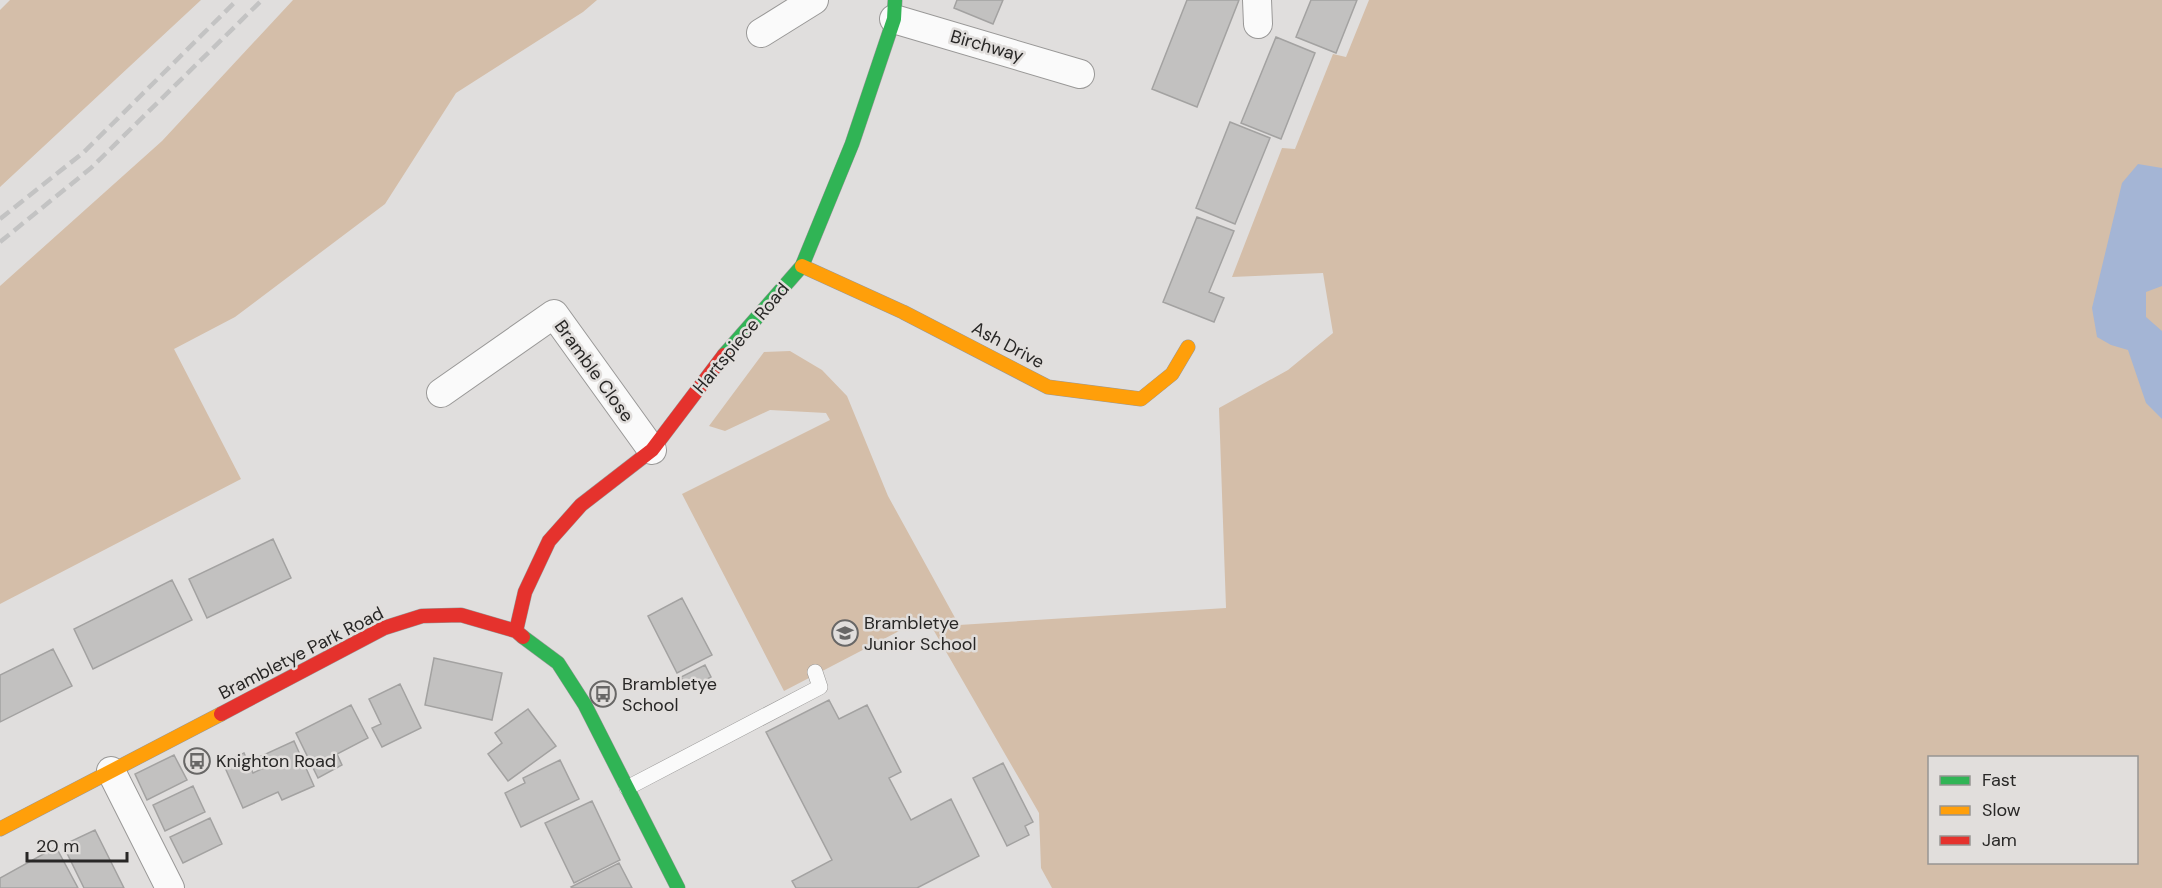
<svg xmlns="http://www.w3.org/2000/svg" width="2162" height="888" viewBox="0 0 2162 888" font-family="'DM Sans',sans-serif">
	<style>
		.green { fill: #d4bea9; fill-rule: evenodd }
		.water { fill: #a4b5d5 }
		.building { fill: #c2c1c0; stroke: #a3a2a1; stroke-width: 1.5 }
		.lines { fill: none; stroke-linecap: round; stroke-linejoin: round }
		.lane-casing { stroke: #999897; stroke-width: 16 }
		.street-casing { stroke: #999897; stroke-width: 30 }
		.fast-casing { stroke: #999897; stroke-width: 15 }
		.slow-casing { stroke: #999897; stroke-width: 15 }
		.jam-casing { stroke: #999897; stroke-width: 15 }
		.lane { stroke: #fafafa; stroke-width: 15 }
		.street { stroke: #fafafa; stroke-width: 28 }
		.fast { stroke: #30b455; stroke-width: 14 }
		.slow { stroke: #ff9f0a; stroke-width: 14 }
		.jam { stroke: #e5322d; stroke-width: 14 }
		.rail { stroke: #c3c3c3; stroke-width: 4.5; stroke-dasharray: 12 6; stroke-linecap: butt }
		.labels { text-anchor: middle; stroke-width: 5; stroke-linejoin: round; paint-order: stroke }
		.street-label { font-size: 18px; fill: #282726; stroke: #e1dedc }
		.poi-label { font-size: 18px; fill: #282726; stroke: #e1dedc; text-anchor: start }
	</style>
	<rect width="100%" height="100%" fill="#e0dedd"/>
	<path class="green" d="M 10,0 L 201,0 L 0,187 L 0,10 Z
		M 293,0 L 597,0 L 583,12 L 456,93 L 385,204 L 235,317 L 174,349 L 241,479 L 0,604 L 0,286 L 162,141 Z
		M 1369,0 L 2162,0 L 2162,888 L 1052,888 L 1041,868 L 1039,813 L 926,617 L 784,691 L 682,494 L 830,420 L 826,413 L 770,410 L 725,431 L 709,426 L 764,352 L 790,351 L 822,370 L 847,396 L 888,496 L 959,625 L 1226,608 L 1219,408 L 1288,370 L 1333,333 L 1323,273 L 1232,277 L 1282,148 L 1295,149 L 1333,54 L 1346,57 ZM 1930,758 L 2136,758 L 2136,862 L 1930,862 Z"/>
	<path class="water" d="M 2138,164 L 2162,168 L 2162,286 L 2146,292 L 2146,317 L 2162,331 L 2162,419 L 2146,403 L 2128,350 L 2111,345 L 2097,337 L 2092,308 L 2122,183 Z"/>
	<path class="building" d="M 957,0 L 1003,0 L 993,24 L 954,8 Z
		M 1187,0 L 1239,0 L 1197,107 L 1152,89 Z
		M 1311,0 L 1357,0 L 1336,53 L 1296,37 Z
		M 1276,37 L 1315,53 L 1281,139 L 1241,123 Z
		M 1230,122 L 1270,138 L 1235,224 L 1196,208 Z
		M 1197,217 L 1234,231 L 1209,292 L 1224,298 L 1214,322 L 1163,302 Z
		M 273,539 L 291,578 L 207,618 L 189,579 Z
		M 172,580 L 192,620 L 93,669 L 74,629 Z
		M 682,598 L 712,655 L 677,673 L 648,616 Z
		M 53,649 L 72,686 L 0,722 L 0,675 Z
		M 434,658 L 502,673 L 492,720 L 425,705 Z
		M 705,665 L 711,677 L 687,690 L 681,677 Z
		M 400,684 L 421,728 L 382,747 L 372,728 L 381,724 L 369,699 Z
		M 829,700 L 839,719 L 867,705 L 901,772 L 889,778 L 911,820 L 951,799 L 979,856 L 917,888 L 796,888 L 792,881 L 832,860 L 766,732 Z
		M 351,705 L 368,738 L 337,754 L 342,765 L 318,778 L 296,733 Z
		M 528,709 L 556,746 L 508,781 L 488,754 L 502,743 L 495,733 Z
		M 294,741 L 314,786 L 282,800 L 278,792 L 243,808 L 223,763 L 244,753 L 253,773 L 264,768 L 259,757 Z
		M 174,755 L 187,780 L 147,800 L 135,774 Z
		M 560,760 L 579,799 L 521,827 L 505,793 L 525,783 L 523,778 Z
		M 1003,763 L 1033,822 L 1025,826 L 1029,835 L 1007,846 L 973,778 Z
		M 193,786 L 205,812 L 165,831 L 153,805 Z
		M 592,801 L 620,860 L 574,883 L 545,823 Z
		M 210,818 L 222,844 L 183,863 L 170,837 Z
		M 95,830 L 124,888 L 84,888 L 63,845 Z
		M 56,847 L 78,888 L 0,888 L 0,878 Z
		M 619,863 L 632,888 L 572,888 L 571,887 Z"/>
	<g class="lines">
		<g class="lane-casing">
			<path id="lane" d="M 627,788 L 820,687 L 815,672"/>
		</g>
		<g class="street-casing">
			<path id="street" d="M 1257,0 L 1258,24
				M 894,19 L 1080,74
				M 761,33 L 814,0
				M 441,393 L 554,314 L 652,450
				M 111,771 L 170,888"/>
		</g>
		<g class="fast-casing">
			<path id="fast" d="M 724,355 L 802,266 L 852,144 L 894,19 L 895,0
				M 523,637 L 558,663 L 585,705 L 678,888"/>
		</g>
		<g class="slow-casing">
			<path id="slow" d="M 802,266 L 903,312 L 1048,387 L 1141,399 L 1172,374 L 1188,347
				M 0,829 L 221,714"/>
		</g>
		<g class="jam-casing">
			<path id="jam" d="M 516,631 L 525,592 L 549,541 L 581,505 L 652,450 L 724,355
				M 221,714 L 384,628 L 422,616 L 461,615 L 516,631 L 523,637"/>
		</g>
		<use href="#lane" class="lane"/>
		<use href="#street" class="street"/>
		<use href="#fast" class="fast"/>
		<use href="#slow" class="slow"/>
		<use href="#jam" class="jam"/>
		<path class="rail" d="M 0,219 L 84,152 L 237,0
			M 0,242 L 91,168 L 262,0"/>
	</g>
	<defs>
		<g id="school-ring" transform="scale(1.35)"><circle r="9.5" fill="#e1dedc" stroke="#686766" stroke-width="1.5"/><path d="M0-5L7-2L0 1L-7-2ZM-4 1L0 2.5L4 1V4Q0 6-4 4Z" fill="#686766"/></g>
		<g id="bus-ring" transform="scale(1.35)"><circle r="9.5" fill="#e1dedc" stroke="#686766" stroke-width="1.5"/><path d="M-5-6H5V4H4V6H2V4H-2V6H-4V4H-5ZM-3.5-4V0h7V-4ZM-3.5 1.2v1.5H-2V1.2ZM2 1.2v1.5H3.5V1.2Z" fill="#686766"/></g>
	</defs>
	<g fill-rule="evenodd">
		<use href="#school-ring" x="845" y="633"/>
		<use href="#bus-ring" x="603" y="694"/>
		<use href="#bus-ring" x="197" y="761"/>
	</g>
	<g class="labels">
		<g class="street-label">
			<text transform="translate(987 46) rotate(16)" y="6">Birchway</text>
			<text transform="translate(741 338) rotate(-50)" y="6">Hartspiece Road</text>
			<text transform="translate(1008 345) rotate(28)" y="6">Ash Drive</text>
			<text transform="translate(594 371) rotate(54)" y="6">Bramble Close</text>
			<text transform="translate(301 653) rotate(-27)" y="6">Brambletye Park Road</text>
		</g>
		<g class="poi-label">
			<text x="864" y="629">Brambletye<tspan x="864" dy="21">Junior School</tspan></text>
			<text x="622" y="690">Brambletye<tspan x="622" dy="21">School</tspan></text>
			<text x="216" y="767">Knighton Road</text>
		</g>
	</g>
	<rect x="1928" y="756" width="210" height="108" fill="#e1dedc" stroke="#979593" stroke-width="1.5"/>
	<rect x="1940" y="776" width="30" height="9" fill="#30b455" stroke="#979593" stroke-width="1.5"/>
	<text x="1982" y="786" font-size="18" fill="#282726">Fast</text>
	<rect x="1940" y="806" width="30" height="9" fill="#ff9f0a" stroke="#979593" stroke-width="1.5"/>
	<text x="1982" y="816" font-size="18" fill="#282726">Slow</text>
	<rect x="1940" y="836" width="30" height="9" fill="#e5322d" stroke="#979593" stroke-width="1.5"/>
	<text x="1982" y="846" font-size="18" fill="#282726">Jam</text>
	<path d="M27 852v9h100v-9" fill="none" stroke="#282726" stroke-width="3"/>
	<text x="36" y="852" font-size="18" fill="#282726" stroke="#e1dedc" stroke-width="4.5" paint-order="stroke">20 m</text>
</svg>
